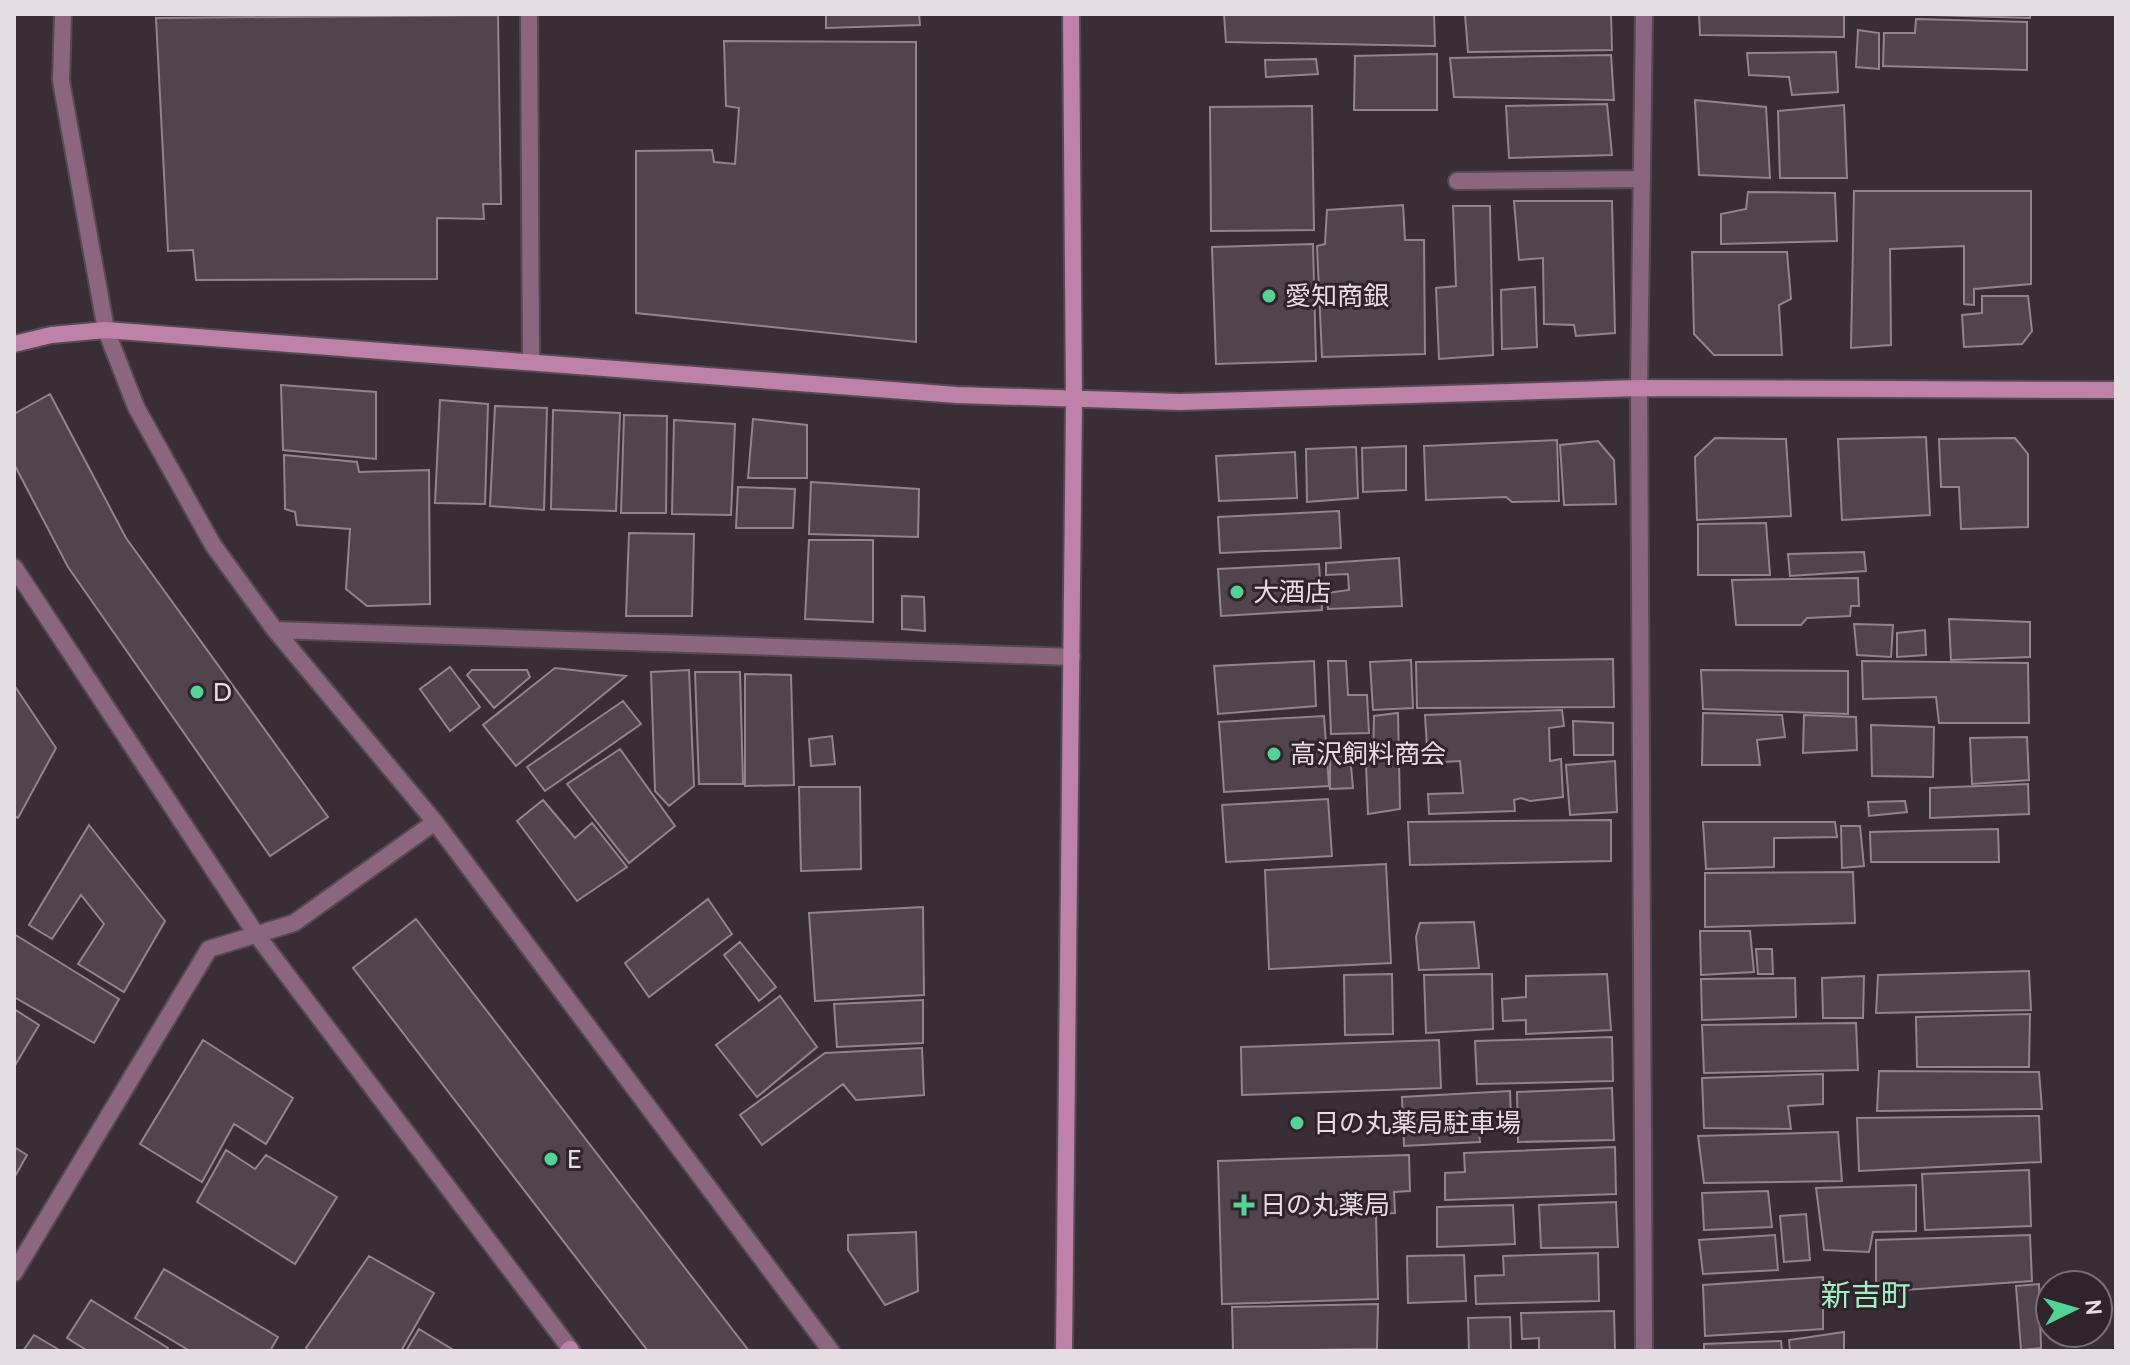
<svg xmlns="http://www.w3.org/2000/svg" width="2130" height="1365" viewBox="0 0 2130 1365" font-family="Cabin,'Noto Sans JP',sans-serif">
	<style>
		.building { fill: #51444c; stroke: #92838d; stroke-width: 2 }
		.lines { fill: none; stroke-linecap: round; stroke-linejoin: round }
		.street-casing { stroke: #554a52; stroke-width: 20 }
		.secondary-casing { stroke: #554a52; stroke-width: 20 }
		.street { stroke: #8c667f; stroke-width: 16 }
		.secondary { stroke: #be82aa; stroke-width: 16 }
		.poi-dot { fill: #54d396; stroke: #30242c; stroke-width: 3 }
		.labels { text-anchor: middle; stroke-width: 6; stroke-linejoin: round; paint-order: stroke }
		.poi-label { font-size: 26px; fill: #e5dde2; stroke: #30242c; text-anchor: start }
		.quarter-label { font-size: 30px; fill: #a0f0c3; stroke: #30242c }
	</style>
	<rect width="100%" height="100%" fill="#3a2e36"/>
	<path class="building" d="M 826,14 L 919,14 L 920,25 L 826,28 Z
		M 1224,14 L 1434,14 L 1435,46 L 1226,42 Z
		M 1465,14 L 1611,14 L 1612,50 L 1468,52 Z
		M 1699,14 L 1844,14 L 1844,37 L 1700,35 Z
		M 1899,14 L 2030,14 L 2030,18 Z
		M 498,15 L 501,204 L 483,204 L 484,219 L 437,218 L 437,279 L 196,280 L 193,250 L 168,251 L 156,18 Z
		M 1916,19 L 2027,22 L 2027,70 L 1883,66 L 1884,33 L 1915,33 Z
		M 1858,30 L 1879,33 L 1879,69 L 1856,67 Z
		M 724,41 L 916,42 L 916,342 L 636,313 L 636,151 L 712,150 L 714,162 L 735,164 L 739,108 L 726,106 Z
		M 1836,52 L 1838,92 L 1792,95 L 1789,77 L 1749,75 L 1747,53 Z
		M 1437,54 L 1437,110 L 1354,110 L 1355,56 Z
		M 1611,55 L 1614,100 L 1454,97 L 1450,58 Z
		M 1316,59 L 1318,74 L 1266,77 L 1265,60 Z
		M 1695,100 L 1766,107 L 1770,178 L 1699,175 Z
		M 1607,104 L 1612,155 L 1509,158 L 1506,106 Z
		M 1844,105 L 1847,178 L 1780,178 L 1778,111 Z
		M 1312,106 L 1314,230 L 1211,231 L 1210,107 Z
		M 1854,191 L 2031,191 L 2031,284 L 1974,289 L 1974,305 L 1964,304 L 1964,246 L 1890,249 L 1891,345 L 1851,348 Z
		M 1748,192 L 1835,193 L 1837,241 L 1721,244 L 1721,214 L 1746,209 Z
		M 1514,201 L 1612,201 L 1615,333 L 1576,336 L 1574,325 L 1544,324 L 1543,258 L 1519,260 Z
		M 1403,205 L 1405,240 L 1424,240 L 1425,354 L 1322,357 L 1317,246 L 1325,244 L 1327,210 Z
		M 1453,206 L 1490,206 L 1493,355 L 1439,359 L 1436,288 L 1456,286 Z
		M 1313,244 L 1316,361 L 1216,364 L 1212,247 Z
		M 1692,252 L 1787,252 L 1791,299 L 1779,305 L 1782,355 L 1714,355 L 1694,334 Z
		M 1535,287 L 1537,347 L 1502,349 L 1501,290 Z
		M 1982,296 L 2028,296 L 2032,331 L 2022,344 L 1964,347 L 1962,315 L 1982,313 Z
		M 281,385 L 376,392 L 376,459 L 283,450 Z
		M 50,394 L 126,538 L 328,817 L 270,856 L 68,567 L 14,464 L 14,414 Z
		M 440,400 L 488,404 L 485,504 L 435,503 Z
		M 495,406 L 547,408 L 544,510 L 490,506 Z
		M 553,410 L 620,413 L 616,511 L 551,509 Z
		M 624,415 L 667,416 L 666,513 L 621,513 Z
		M 753,419 L 807,425 L 807,478 L 748,478 Z
		M 674,420 L 735,424 L 731,515 L 672,514 Z
		M 1926,437 L 1930,515 L 1842,520 L 1838,439 Z
		M 1715,438 L 1786,439 L 1791,516 L 1697,520 L 1695,457 Z
		M 2015,438 L 2028,454 L 2028,527 L 1961,529 L 1959,487 L 1941,487 L 1939,439 Z
		M 1557,440 L 1559,501 L 1512,502 L 1506,497 L 1426,500 L 1424,446 Z
		M 1598,441 L 1614,460 L 1616,504 L 1564,505 L 1560,445 Z
		M 1406,446 L 1406,490 L 1363,492 L 1362,448 Z
		M 1356,447 L 1358,498 L 1307,502 L 1306,449 Z
		M 1295,452 L 1297,498 L 1219,501 L 1216,456 Z
		M 284,455 L 357,462 L 359,472 L 429,470 L 430,604 L 367,606 L 346,589 L 350,529 L 297,525 L 295,512 L 285,509 Z
		M 811,482 L 919,489 L 918,537 L 809,534 Z
		M 738,487 L 795,489 L 793,528 L 736,528 Z
		M 1339,511 L 1341,548 L 1220,553 L 1218,517 Z
		M 1766,523 L 1770,575 L 1698,575 L 1698,524 Z
		M 629,533 L 694,534 L 692,616 L 626,616 Z
		M 809,540 L 873,540 L 873,622 L 805,619 Z
		M 1864,552 L 1866,571 L 1790,576 L 1788,554 Z
		M 1399,558 L 1402,606 L 1328,609 L 1327,593 L 1349,590 L 1348,574 L 1326,575 L 1326,563 Z
		M 1319,564 L 1322,610 L 1221,616 L 1218,569 Z
		M 1858,578 L 1859,606 L 1851,606 L 1850,616 L 1807,618 L 1801,625 L 1736,625 L 1732,580 Z
		M 902,596 L 924,597 L 925,631 L 902,629 Z
		M 1949,619 L 2030,622 L 2030,657 L 1951,660 Z
		M 1854,624 L 1893,625 L 1891,657 L 1857,655 Z
		M 1925,630 L 1926,655 L 1897,657 L 1897,633 Z
		M 1613,659 L 1614,707 L 1417,708 L 1416,662 Z
		M 1411,660 L 1413,708 L 1373,710 L 1370,662 Z
		M 1314,661 L 1316,706 L 1218,714 L 1214,666 Z
		M 1328,661 L 1346,661 L 1348,695 L 1367,695 L 1369,733 L 1331,734 Z
		M 1862,661 L 2028,663 L 2029,723 L 1939,723 L 1936,697 L 1863,699 Z
		M 450,667 L 480,707 L 450,731 L 420,689 Z
		M 555,668 L 626,676 L 516,766 L 483,725 Z
		M 472,670 L 527,670 L 530,677 L 494,708 L 467,675 Z
		M 689,670 L 694,786 L 669,806 L 655,791 L 651,672 Z
		M 1701,670 L 1848,671 L 1848,714 L 1703,709 Z
		M 695,672 L 740,672 L 743,784 L 699,784 Z
		M 745,674 L 791,675 L 794,785 L 745,786 Z
		M 14,685 L 56,748 L 18,818 L 14,816 Z
		M 623,701 L 641,724 L 545,791 L 527,767 Z
		M 1562,710 L 1564,726 L 1549,728 L 1550,761 L 1561,759 L 1563,797 L 1530,801 L 1521,798 L 1514,800 L 1515,811 L 1429,814 L 1428,794 L 1463,793 L 1460,761 L 1428,763 L 1425,715 Z
		M 1398,713 L 1400,809 L 1368,814 L 1366,764 L 1373,763 L 1374,716 Z
		M 1703,713 L 1782,715 L 1785,737 L 1757,740 L 1760,765 L 1702,765 Z
		M 1804,715 L 1856,717 L 1857,750 L 1803,753 Z
		M 1324,716 L 1329,786 L 1224,792 L 1219,722 Z
		M 1573,721 L 1613,723 L 1613,755 L 1574,755 Z
		M 1871,725 L 1934,727 L 1933,777 L 1872,776 Z
		M 832,736 L 835,764 L 811,766 L 809,739 Z
		M 2027,737 L 2029,780 L 1972,784 L 1970,738 Z
		M 620,749 L 675,826 L 629,863 L 567,784 Z
		M 1350,755 L 1353,788 L 1330,789 L 1330,756 Z
		M 1615,761 L 1617,812 L 1570,815 L 1566,765 Z
		M 2028,784 L 2029,814 L 1930,818 L 1930,788 Z
		M 799,787 L 860,787 L 861,869 L 801,871 Z
		M 1328,799 L 1332,856 L 1226,862 L 1222,805 Z
		M 543,800 L 575,838 L 592,823 L 627,867 L 577,901 L 517,821 Z
		M 1905,801 L 1907,812 L 1869,816 L 1868,802 Z
		M 1611,820 L 1611,861 L 1410,865 L 1408,822 Z
		M 1703,822 L 1835,822 L 1837,837 L 1774,838 L 1774,867 L 1706,869 Z
		M 89,825 L 165,921 L 124,992 L 78,964 L 104,924 L 81,895 L 52,939 L 29,925 Z
		M 1841,826 L 1860,826 L 1864,866 L 1842,868 Z
		M 1998,829 L 1999,862 L 1871,862 L 1870,832 Z
		M 1386,864 L 1391,963 L 1269,969 L 1265,870 Z
		M 1853,872 L 1855,923 L 1705,927 L 1705,873 Z
		M 708,899 L 732,934 L 649,997 L 625,963 Z
		M 923,907 L 924,995 L 815,1001 L 809,913 Z
		M 416,919 L 749,1351 L 648,1351 L 353,968 Z
		M 1474,922 L 1479,968 L 1419,970 L 1416,937 L 1420,923 Z
		M 1700,931 L 1750,931 L 1754,972 L 1701,975 Z
		M 14,934 L 119,999 L 94,1043 L 14,997 Z
		M 740,942 L 776,987 L 759,1001 L 724,955 Z
		M 1756,949 L 1772,949 L 1773,974 L 1758,974 Z
		M 2029,971 L 2031,1010 L 1876,1013 L 1878,975 Z
		M 1392,974 L 1393,1034 L 1345,1035 L 1344,975 Z
		M 1492,974 L 1493,1029 L 1426,1033 L 1424,975 Z
		M 1607,974 L 1611,1030 L 1526,1034 L 1526,1020 L 1503,1021 L 1502,999 L 1526,997 L 1526,976 Z
		M 1864,976 L 1863,1018 L 1823,1018 L 1822,978 Z
		M 1795,978 L 1796,1017 L 1702,1020 L 1701,979 Z
		M 780,996 L 817,1047 L 757,1097 L 716,1045 Z
		M 923,1000 L 923,1043 L 837,1047 L 834,1004 Z
		M 14,1009 L 39,1025 L 14,1067 Z
		M 2030,1014 L 2029,1067 L 1917,1067 L 1916,1017 Z
		M 1856,1023 L 1858,1070 L 1704,1073 L 1702,1025 Z
		M 1612,1037 L 1613,1081 L 1477,1084 L 1475,1041 Z
		M 203,1040 L 293,1098 L 266,1144 L 234,1124 L 202,1182 L 140,1144 Z
		M 1439,1040 L 1441,1088 L 1242,1095 L 1241,1047 Z
		M 922,1048 L 924,1095 L 856,1100 L 843,1084 L 762,1145 L 740,1115 L 825,1053 Z
		M 1879,1071 L 2039,1072 L 2042,1109 L 1877,1111 Z
		M 1823,1074 L 1823,1104 L 1788,1106 L 1791,1129 L 1704,1128 L 1702,1078 Z
		M 1612,1088 L 1614,1140 L 1518,1142 L 1517,1092 Z
		M 1510,1091 L 1511,1118 L 1478,1120 L 1480,1142 L 1404,1146 L 1402,1097 Z
		M 2039,1116 L 2041,1162 L 1859,1171 L 1857,1118 Z
		M 1838,1132 L 1842,1181 L 1704,1183 L 1698,1136 Z
		M 14,1147 L 27,1155 L 14,1178 Z
		M 1615,1147 L 1616,1194 L 1445,1200 L 1445,1173 L 1465,1172 L 1464,1153 Z
		M 226,1150 L 255,1169 L 266,1155 L 337,1197 L 295,1264 L 197,1202 Z
		M 1409,1155 L 1410,1191 L 1394,1192 L 1395,1213 L 1376,1214 L 1378,1299 L 1222,1304 L 1218,1161 Z
		M 2029,1170 L 2031,1226 L 1925,1230 L 1922,1174 Z
		M 1916,1185 L 1916,1231 L 1873,1232 L 1869,1252 L 1824,1250 L 1816,1188 Z
		M 1768,1191 L 1772,1227 L 1704,1230 L 1702,1193 Z
		M 1616,1202 L 1618,1247 L 1541,1248 L 1539,1205 Z
		M 1513,1205 L 1515,1244 L 1437,1247 L 1437,1207 Z
		M 1806,1214 L 1810,1260 L 1784,1262 L 1780,1216 Z
		M 916,1232 L 918,1291 L 885,1305 L 848,1250 L 848,1235 Z
		M 1775,1235 L 1778,1270 L 1703,1274 L 1699,1240 Z
		M 2030,1235 L 2032,1281 L 1876,1292 L 1876,1240 Z
		M 1598,1253 L 1599,1301 L 1476,1304 L 1475,1276 L 1504,1275 L 1503,1256 Z
		M 1464,1255 L 1466,1301 L 1408,1303 L 1407,1256 Z
		M 369,1256 L 434,1293 L 401,1351 L 309,1351 L 306,1348 Z
		M 164,1269 L 278,1337 L 270,1351 L 190,1351 L 135,1318 Z
		M 1823,1277 L 1823,1329 L 1705,1336 L 1703,1285 Z
		M 2039,1284 L 2041,1348 L 2021,1350 L 2016,1286 Z
		M 91,1300 L 168,1348 L 166,1351 L 88,1351 L 67,1338 Z
		M 1378,1304 L 1377,1349 L 1233,1351 L 1232,1307 Z
		M 1614,1311 L 1615,1351 L 1539,1351 L 1539,1338 L 1522,1339 L 1521,1313 Z
		M 1510,1317 L 1511,1351 L 1469,1351 L 1468,1318 Z
		M 419,1329 L 455,1351 L 406,1351 Z
		M 1844,1332 L 1844,1351 L 1790,1351 L 1789,1340 Z
		M 34,1335 L 61,1351 L 23,1351 Z
		M 1781,1341 L 1782,1351 L 1704,1351 L 1704,1344 Z"/>
	<g class="lines">
		<g class="street-casing">
			<path id="street" d="M 63,14 L 61,81 L 106,330 L 136,407 L 213,545 L 275,630 L 435,822 L 831,1351
				M 529,14 L 531,361
				M 1457,181 L 1642,179
				M 14,567 L 256,934 L 572,1351
				M 275,630 L 1072,657
				M 14,1273 L 209,949 L 294,923 L 435,822
				M 1644,1351 L 1639,388 L 1644,14"/>
		</g>
		<g class="secondary-casing">
			<path id="secondary" d="M 14,344 L 51,335 L 106,330 L 957,395 L 1180,402 L 1639,388 L 2116,390
				M 568,1351 L 570,1349
				M 1064,1351 L 1074,401 L 1071,14"/>
		</g>
		<use href="#street" class="street"/>
		<use href="#secondary" class="secondary"/>
	</g>
	<g class="poi-dot">
		<circle cx="1269" cy="296" r="8"/>
		<circle cx="1237" cy="592" r="8"/>
		<circle cx="197" cy="692" r="8"/>
		<circle cx="1274" cy="754" r="8"/>
		<circle cx="1297" cy="1123" r="8"/>
		<circle cx="551" cy="1159" r="8"/>
		<path d="M1240 1193h8v8h8v8h-8v8h-8v-8h-8v-8h8z"/>
	</g>
	<g class="labels">
		<g class="poi-label">
			<text x="1285" y="305">愛知商銀</text>
			<text x="1253" y="601">大酒店</text>
			<text x="213" y="701">D</text>
			<text x="1290" y="763">高沢飼料商会</text>
			<text x="1313" y="1132">日の丸薬局駐車場</text>
			<text x="567" y="1168">E</text>
			<text x="1260" y="1214">日の丸薬局</text>
		</g>
		<g class="quarter-label">
			<text x="1866" y="1306">新吉町</text>
		</g>
	</g>
	<rect width="2130" height="1365" fill="none" stroke="#e5dde2" stroke-width="32"/>
	<g transform="translate(2074 1309) rotate(85)"><circle r="38" fill="#30242c" stroke="#786e75" stroke-width="2"/>
	<path d="M0-6L14 30L0 20L-14 30Z" fill="#54d396"/>
	<text y="-12" font-size="22" font-weight="bold" text-anchor="middle" fill="#e5dde2">N</text>
	</g>
</svg>
